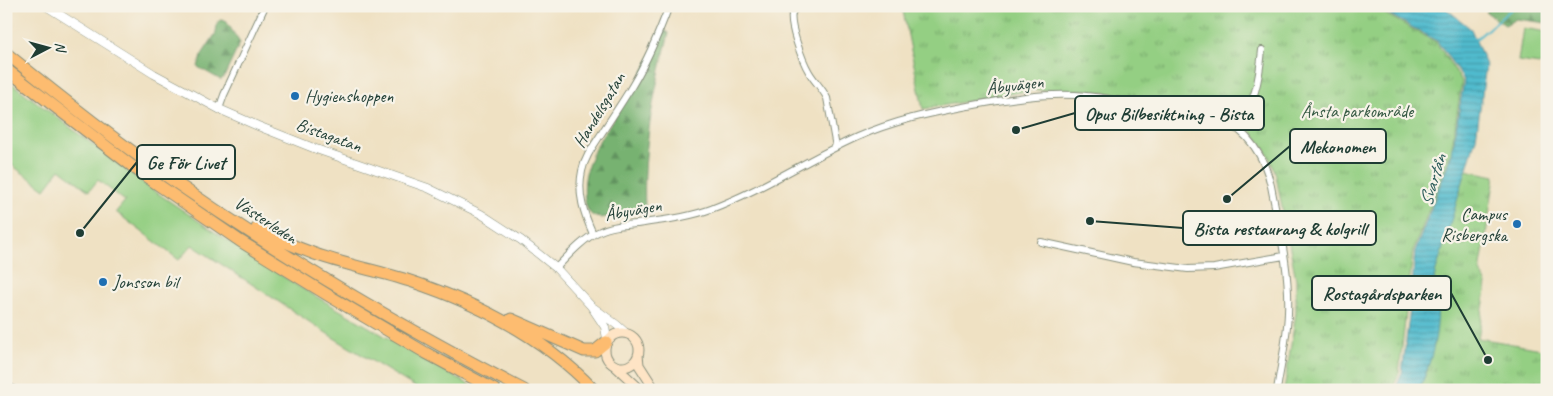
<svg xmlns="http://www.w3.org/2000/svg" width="1553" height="396" viewBox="0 0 1553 396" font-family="Caveat,sans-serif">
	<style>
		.green { fill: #94cf83; stroke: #5a865c }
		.forest { fill: url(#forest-firs); stroke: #4b7852 }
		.park { fill: url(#park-tufts); stroke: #5a865c }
		.water { fill: url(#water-rules); stroke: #387c81 }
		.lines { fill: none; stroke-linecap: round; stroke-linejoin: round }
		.stream { stroke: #51bbce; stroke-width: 2 }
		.minor-casing { stroke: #878f7c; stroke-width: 8 }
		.tertiary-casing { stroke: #878f7c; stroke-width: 9 }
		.secondary-casing { stroke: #878f7c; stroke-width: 11 }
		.motorway-casing { stroke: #878f7c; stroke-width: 13 }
		.minor { stroke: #fff; stroke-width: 6 }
		.tertiary { stroke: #fff; stroke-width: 8 }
		.secondary { stroke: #fee4c5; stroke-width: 9 }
		.motorway { stroke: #fdbc6f; stroke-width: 11 }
		.poi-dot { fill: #1f6fb2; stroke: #f7f3e8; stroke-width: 2 }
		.labels { text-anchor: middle; stroke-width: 4.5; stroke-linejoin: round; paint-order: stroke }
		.street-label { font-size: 18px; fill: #1f3d34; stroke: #f7f3e8 }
		.poi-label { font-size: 18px; fill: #1f3d34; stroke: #f7f3e8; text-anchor: start }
		.park-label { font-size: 18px; fill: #365a44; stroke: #f7f3e8 }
		.water-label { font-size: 19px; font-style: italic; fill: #2c5c5a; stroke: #f7f3e8 }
		.leader { fill: none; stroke: #1f3d34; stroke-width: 2 }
		.callout-dot { fill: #1f3d34; stroke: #f7f3e8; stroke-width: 2 }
		.callout { fill: #f7f3e8; stroke: #1f3d34; stroke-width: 2 }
		.callout-label { font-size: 19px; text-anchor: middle; font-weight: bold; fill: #1f3d34 }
	</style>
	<defs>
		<pattern id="forest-firs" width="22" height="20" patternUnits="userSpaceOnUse" patternTransform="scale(1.25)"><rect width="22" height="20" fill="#77b271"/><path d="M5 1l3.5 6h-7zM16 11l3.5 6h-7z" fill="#61925e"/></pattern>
		<pattern id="park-tufts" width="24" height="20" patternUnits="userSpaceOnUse" patternTransform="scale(1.25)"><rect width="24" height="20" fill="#94cf83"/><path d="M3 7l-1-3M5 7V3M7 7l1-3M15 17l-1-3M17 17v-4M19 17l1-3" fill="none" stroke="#78a96c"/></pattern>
		<pattern id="water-rules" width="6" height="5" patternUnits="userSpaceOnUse" patternTransform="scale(1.25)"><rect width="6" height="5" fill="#51bbce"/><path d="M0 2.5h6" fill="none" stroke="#4399a8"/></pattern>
	</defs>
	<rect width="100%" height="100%" fill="#f7f3e8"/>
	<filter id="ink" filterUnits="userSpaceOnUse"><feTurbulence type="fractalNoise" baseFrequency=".02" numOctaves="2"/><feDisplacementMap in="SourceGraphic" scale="10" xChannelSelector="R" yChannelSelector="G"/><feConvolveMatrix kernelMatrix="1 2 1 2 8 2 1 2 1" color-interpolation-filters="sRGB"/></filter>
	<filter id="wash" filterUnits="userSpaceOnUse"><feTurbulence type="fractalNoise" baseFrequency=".0096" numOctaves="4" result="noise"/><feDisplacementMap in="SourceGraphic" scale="20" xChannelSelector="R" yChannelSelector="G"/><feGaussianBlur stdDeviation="1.12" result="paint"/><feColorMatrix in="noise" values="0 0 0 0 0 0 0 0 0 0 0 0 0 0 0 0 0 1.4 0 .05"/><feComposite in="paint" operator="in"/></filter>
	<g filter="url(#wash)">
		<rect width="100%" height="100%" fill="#efe1c3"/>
		<path class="green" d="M 1523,28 L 1547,32 L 1547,65 L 1518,61 Z
			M 6,79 L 153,190 L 225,239 L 298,286 L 478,390 L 420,390 L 334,338 L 192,245 L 179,260 L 116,212 L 125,201 L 98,180 L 89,191 L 60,169 L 45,189 L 6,161 Z"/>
		<path class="forest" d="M 1491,6 L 1547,6 L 1547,23 L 1516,19 L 1505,25 L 1486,12 Z
			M 220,20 L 226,21 L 240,43 L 224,77 L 221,80 L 198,67 L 201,56 L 216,33 L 217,24 Z
			M 663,29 L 669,33 C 654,91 642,149 645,209 L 601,218 C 590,217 587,211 585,200 C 579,155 613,124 634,88 C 645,69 654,49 663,29 Z"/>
		<path class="park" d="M 902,6 L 1371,6 L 1436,42 L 1462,81 L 1451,154 L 1413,251 L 1399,373 L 1392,390 L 1284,390 L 1296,313 L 1296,279 L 1275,171 L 1265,148 L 1245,124 L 1221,113 L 1089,90 L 1033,90 L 923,109 Z
			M 1466,170 L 1495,176 L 1480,272 L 1487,284 L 1478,338 L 1547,350 L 1547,390 L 1419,390 L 1427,371 L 1438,297 L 1434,277 Z"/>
		<path class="water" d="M 1374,6 L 1443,6 L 1471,29 L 1486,65 L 1476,138 L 1434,277 C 1442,319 1436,351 1419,390 L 1395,390 L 1402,373 L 1411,300 L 1415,251 L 1452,154 L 1464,80 L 1437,41 Z"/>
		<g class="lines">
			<path class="stream" d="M 1475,40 L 1515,6"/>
		</g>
	</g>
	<g filter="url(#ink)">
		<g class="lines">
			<g class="minor-casing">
				<path id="minor" d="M 799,6 C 797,8 794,9 793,11 C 787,21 803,62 809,72 C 814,81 822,88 827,98 L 836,147
					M 848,6 L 857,6
					M 219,109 L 224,95 L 265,6
					M 1236,129 C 1255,103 1259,81 1262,50
					M 593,234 C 584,214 577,194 582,171 C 585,156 595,144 603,131 C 613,116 623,101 632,86 C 647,61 659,33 669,6
					M 1041,242 L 1133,262 L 1188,269 L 1214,268 L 1284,256
					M 556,268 C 568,256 583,239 598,232 C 610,226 624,225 637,224 C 662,220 687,218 711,209 C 762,190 808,159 857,137 C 893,121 930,113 968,106 C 1003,100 1039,93 1075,95 C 1105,97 1135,103 1165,108 C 1183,112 1203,113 1220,119 C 1248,130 1265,158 1271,186 C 1279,228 1290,270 1288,313 C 1287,339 1281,364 1277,390
					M 6,384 L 14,390"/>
			</g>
			<g class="tertiary-casing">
				<path id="tertiary" d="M 46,6 L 154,74 L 219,109 L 258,126 L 316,149 L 428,188 L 481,214 L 521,240 L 556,268 L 591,306 L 605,327 L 607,339
					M 594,308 L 617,325 L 626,333"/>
			</g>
			<g class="secondary-casing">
				<path id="secondary" d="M605 350a17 17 0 1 1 34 0a17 17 0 1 1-34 0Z
					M 638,355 L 639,365 L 655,390
					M 614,365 L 641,390"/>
			</g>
			<g class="motorway-casing">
				<path id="motorway" d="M 6,53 C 60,97 115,140 172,180 C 284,258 402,327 524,390
					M 6,69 L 141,173 L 240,241 L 331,297 L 426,353 L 495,390
					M 257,228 C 275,238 295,247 315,254 C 346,265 379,271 410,281 C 477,303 545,338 594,390
					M 511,319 L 584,351 L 595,351 L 606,342"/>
			</g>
			<use href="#minor" class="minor"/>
			<use href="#tertiary" class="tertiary"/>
			<use href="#secondary" class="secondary"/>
			<use href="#motorway" class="motorway"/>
		</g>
	</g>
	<g class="poi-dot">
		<circle cx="295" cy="96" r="5"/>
		<circle cx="1517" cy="224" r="5"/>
		<circle cx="103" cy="282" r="5"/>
	</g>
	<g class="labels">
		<g class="street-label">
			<text transform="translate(1015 85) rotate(-7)" y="6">Åbyvägen</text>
			<text transform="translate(599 110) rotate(-59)" y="6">Handelsgatan</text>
			<text transform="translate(329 135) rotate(20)" y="6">Bistagatan</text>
			<text transform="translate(633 210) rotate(-10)" y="6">Åbyvägen</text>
			<text transform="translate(266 220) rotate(33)" y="6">Västerleden</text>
		</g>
		<g class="poi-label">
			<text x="305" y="102">Hygienshoppen</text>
			<text x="1507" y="220" text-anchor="end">Campus<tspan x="1507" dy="21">Risbergska</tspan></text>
			<text x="113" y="288">Jonsson bil</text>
		</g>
		<g class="park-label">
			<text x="1357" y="117">Ånsta parkområde</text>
		</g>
		<g class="water-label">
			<text transform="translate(1432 180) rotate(-73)" y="7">Svartån</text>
		</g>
	</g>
	<path class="leader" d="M1016 130L1075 113M1227 199L1290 146M80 233L137 162M1090 221L1183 228M1488 360L1451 293"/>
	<g class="callout-dot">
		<circle cx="1016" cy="130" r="5"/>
		<circle cx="1227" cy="199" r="5"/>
		<circle cx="80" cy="233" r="5"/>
		<circle cx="1090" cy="221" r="5"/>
		<circle cx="1488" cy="360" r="5"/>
	</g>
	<g class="callout">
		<rect x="1075" y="96" width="189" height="34" rx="5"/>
		<rect x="1290" y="129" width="96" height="34" rx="5"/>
		<rect x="137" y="145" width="98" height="34" rx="5"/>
		<rect x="1183" y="211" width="193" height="34" rx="5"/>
		<rect x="1312" y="276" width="139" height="34" rx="5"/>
	</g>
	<g class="callout-label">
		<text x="1169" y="120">Opus Bilbesiktning - Bista</text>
		<text x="1338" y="153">Mekonomen</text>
		<text x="186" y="169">Ge För Livet</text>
		<text x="1280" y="235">Bista restaurang &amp; kolgrill</text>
		<text x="1382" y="300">Rostagårdsparken</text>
	</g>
	<rect width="1553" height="396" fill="none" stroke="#f7f3e8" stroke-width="25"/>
	<g transform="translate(48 48) rotate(84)" stroke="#f7f3e8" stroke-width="4" paint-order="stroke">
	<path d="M0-4L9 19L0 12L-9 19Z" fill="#1f3d34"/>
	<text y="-8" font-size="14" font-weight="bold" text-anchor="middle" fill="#1f3d34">N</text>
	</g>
</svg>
